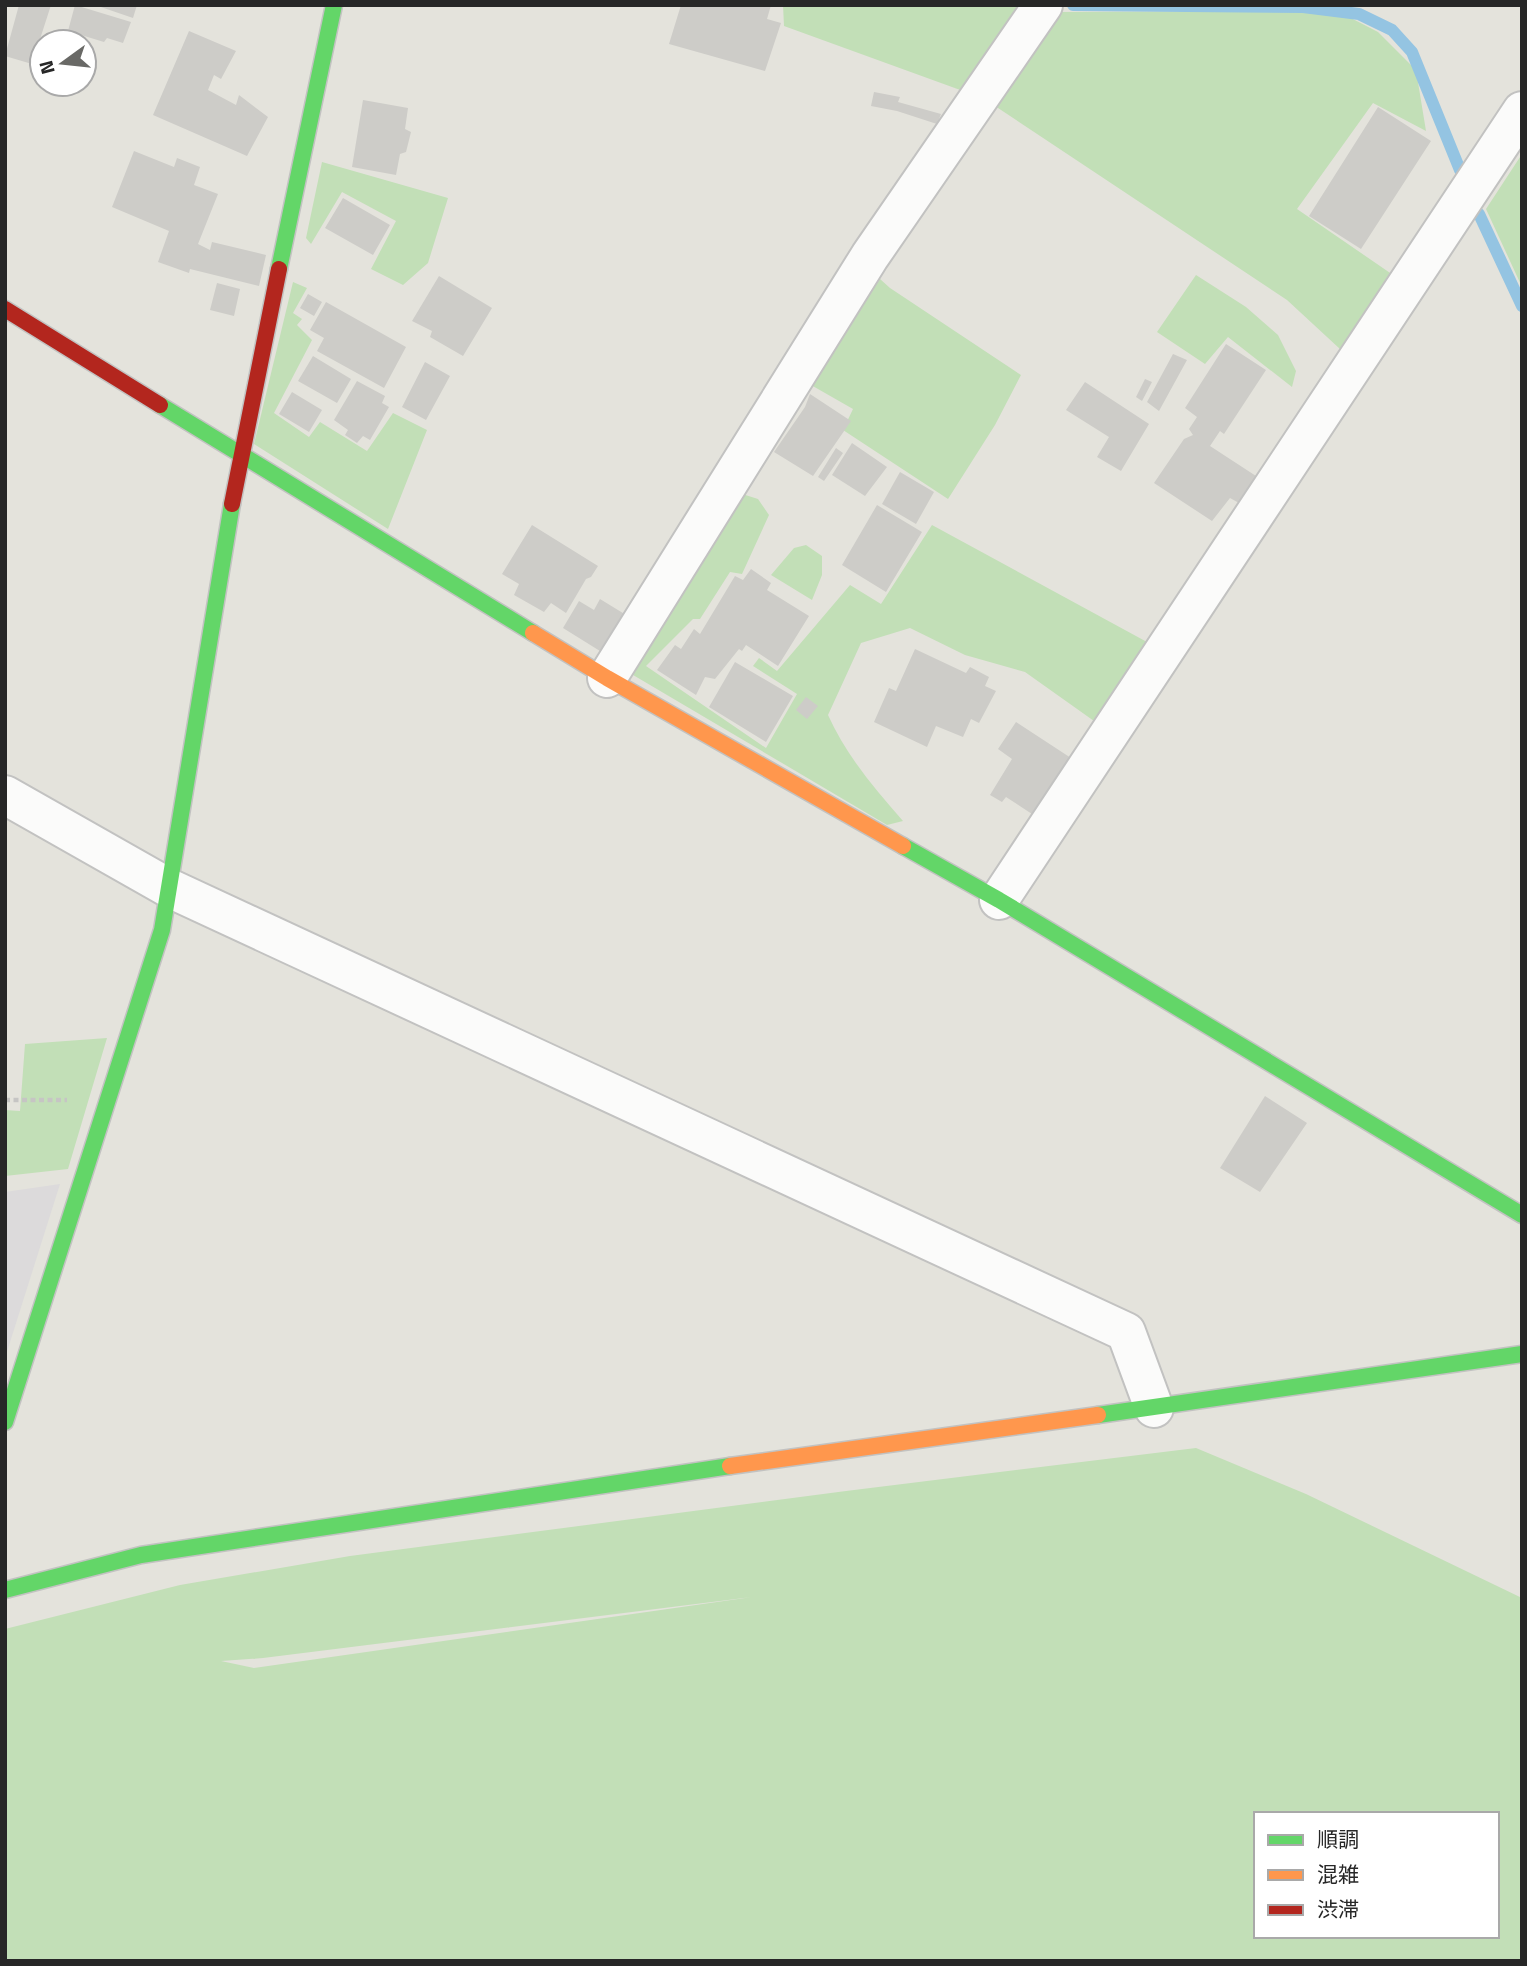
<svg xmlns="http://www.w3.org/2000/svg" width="1527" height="1966" viewBox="0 0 1527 1966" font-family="'Titillium Web','Noto Sans JP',sans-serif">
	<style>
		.industrial { fill: #dcdadb }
		.green { fill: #c2dfb7; fill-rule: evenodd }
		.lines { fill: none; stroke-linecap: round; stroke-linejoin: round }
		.stream { stroke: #94c4e2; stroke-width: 12 }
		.building { fill: #cdccc8 }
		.street-casing { stroke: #c2c2c1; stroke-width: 42 }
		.fast-casing { stroke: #c2c2c1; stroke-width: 19 }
		.slow-casing { stroke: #c2c2c1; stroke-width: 19 }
		.jam-casing { stroke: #c2c2c1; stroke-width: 19 }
		.path { stroke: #c6c5c4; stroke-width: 4.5; stroke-dasharray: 5 3.5; stroke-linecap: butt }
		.street { stroke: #fbfbfa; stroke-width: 38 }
		.fast { stroke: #63d668; stroke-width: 16 }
		.slow { stroke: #ff974d; stroke-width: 16 }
		.jam { stroke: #b3261e; stroke-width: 16 }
	</style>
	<rect width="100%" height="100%" fill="#e4e3dc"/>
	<path class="industrial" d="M 60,1184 L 5,1358 L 5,1192 Z"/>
	<path class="green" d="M 783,5 L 1020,5 L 963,91 L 784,26 Z
		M 1295,11 L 1347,16 L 1378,32 L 1416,70 L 1426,131 L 1373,103 L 1297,209 L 1396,277 L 1340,349 L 1287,300 L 995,106 L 1057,12 Z
		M 1522,154 L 1522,287 L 1486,209 Z
		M 322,162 L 448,198 L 428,263 L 403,285 L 371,269 L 396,221 L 342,192 L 311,244 L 306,238 Z
		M 1196,275 L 1246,307 L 1278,335 L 1296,371 L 1292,387 L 1228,337 L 1205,364 L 1157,332 Z
		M 880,279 L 890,288 L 1021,375 L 995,425 L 948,499 L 843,430 L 853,409 L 811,385 Z
		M 293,282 L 307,288 L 293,313 L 302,319 L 297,325 L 312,340 L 274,413 L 309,437 L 320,422 L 367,451 L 393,413 L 427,430 L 388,529 L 254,444 Z
		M 736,492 L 758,499 L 769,515 L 742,574 L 730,572 L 700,619 L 693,619 L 646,666 L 766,748 L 797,694 L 753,666 L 759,658 L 777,671 L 850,585 L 881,604 L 932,525 L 1147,642 L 1094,721 L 1025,672 L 965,655 L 910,628 L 861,643 L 828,715 C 846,755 874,788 903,821 L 887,825 L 628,672 Z
		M 806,545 L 822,556 L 822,575 L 812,600 L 771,575 L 794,548 Z
		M 107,1038 L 68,1169 L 5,1176 L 5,1110 L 20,1111 L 25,1044 Z
		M 1196,1448 L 1306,1494 L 1522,1598 L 1522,1961 L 5,1961 L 5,1629 L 180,1585 L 350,1556 L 846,1491 ZM 752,1597 L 254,1668 L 221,1661 L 263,1658 ZM 1256,1814 L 1497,1814 L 1497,1936 L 1256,1936 Z"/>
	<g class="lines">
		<path class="stream" d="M 1073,5 L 1303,7 L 1359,14 L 1392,30 L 1412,52 L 1460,170
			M 1479,214 L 1522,306"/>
	</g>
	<path class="building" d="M 19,5 L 51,5 L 32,64 L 5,56 Z
		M 75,5 L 131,22 L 123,43 L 107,38 L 104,42 L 68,31 Z
		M 95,5 L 137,5 L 133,18 Z
		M 681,5 L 771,5 L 767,19 L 781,23 L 765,71 L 669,44 Z
		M 189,31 L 236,51 L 221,79 L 214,75 L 208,90 L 236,105 L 239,95 L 268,117 L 247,156 L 153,115 Z
		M 874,92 L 900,97 L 898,102 L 941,114 L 937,124 L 897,111 L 871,106 Z
		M 363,100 L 408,108 L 405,129 L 411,132 L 406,152 L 400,154 L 396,175 L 352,167 Z
		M 1378,107 L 1431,141 L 1361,249 L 1309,216 Z
		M 134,151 L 174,167 L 177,158 L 200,167 L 194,185 L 218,194 L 198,244 L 210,250 L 212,242 L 266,255 L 259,286 L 190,269 L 189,273 L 158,262 L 169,231 L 112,207 Z
		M 343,198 L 390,225 L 373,255 L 325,228 Z
		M 439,276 L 492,308 L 463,356 L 430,337 L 432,331 L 412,321 Z
		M 217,283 L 240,289 L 234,316 L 210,310 Z
		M 308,294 L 322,302 L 314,316 L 300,308 Z
		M 326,302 L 406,347 L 384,388 L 317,351 L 324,338 L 310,330 Z
		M 1226,344 L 1266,370 L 1224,434 L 1220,431 L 1210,446 L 1256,476 L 1239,503 L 1230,498 L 1212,521 L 1154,483 L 1184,439 L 1193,435 L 1189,429 L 1197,417 L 1185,408 Z
		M 1173,354 L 1187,360 L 1159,411 L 1147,402 Z
		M 313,356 L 351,379 L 337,403 L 298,381 Z
		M 425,362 L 450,376 L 426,420 L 402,407 Z
		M 1145,379 L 1152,382 L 1142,401 L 1136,397 Z
		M 357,381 L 385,396 L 382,403 L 389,407 L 370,440 L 363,436 L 357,443 L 345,435 L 348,430 L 334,420 Z
		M 1085,382 L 1149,424 L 1121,471 L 1097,457 L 1109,437 L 1066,410 Z
		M 292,392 L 322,410 L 309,432 L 279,414 Z
		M 810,394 L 851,421 L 813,476 L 774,452 L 805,407 Z
		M 852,443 L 887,467 L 865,496 L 832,475 Z
		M 836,448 L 843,453 L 824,481 L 818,477 Z
		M 900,472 L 934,492 L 916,524 L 882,504 Z
		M 877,505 L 922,532 L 886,592 L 842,565 Z
		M 532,525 L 598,566 L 591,577 L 586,579 L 566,613 L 551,603 L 544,612 L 514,595 L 519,584 L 502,574 Z
		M 751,569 L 771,583 L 767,590 L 809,616 L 778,666 L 746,645 L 742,651 L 739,649 L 715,679 L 705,677 L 696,695 L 657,670 L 675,645 L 681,649 L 694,629 L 700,634 L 735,576 L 743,580 Z
		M 600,599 L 631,618 L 608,656 L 563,628 L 579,601 L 594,610 Z
		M 915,649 L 966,673 L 970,667 L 989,677 L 985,686 L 996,691 L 979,723 L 971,719 L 963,737 L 936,726 L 927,747 L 874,722 L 889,688 L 896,691 Z
		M 735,662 L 793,696 L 766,742 L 709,707 Z
		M 806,697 L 818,706 L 807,719 L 796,710 Z
		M 1016,722 L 1071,758 L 1032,814 L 1006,797 L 1002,802 L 990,795 L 1012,759 L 998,749 Z
		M 1265,1096 L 1307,1123 L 1260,1192 L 1220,1168 Z"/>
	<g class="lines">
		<g class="street-casing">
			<path id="street" d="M 607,678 L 870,256 L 1043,5
				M 5,795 L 169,888 L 1126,1332 L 1154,1408
				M 999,900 L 1522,111"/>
		</g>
		<g class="fast-casing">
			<path id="fast" d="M 279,269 L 334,5
				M 160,405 L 533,633
				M 903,846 L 999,900 L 1522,1215
				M 1098,1415 L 1522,1354
				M 5,1422 L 162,930 L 232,504
				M 5,1590 L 141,1555 L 730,1466"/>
		</g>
		<g class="slow-casing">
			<path id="slow" d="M 533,633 L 607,678 L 903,846
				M 730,1466 L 1098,1415"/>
		</g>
		<g class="jam-casing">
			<path id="jam" d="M 5,309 L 160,405
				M 232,504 L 279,269"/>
		</g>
		<path class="path" d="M 5,1100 L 67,1100"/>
		<use href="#street" class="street"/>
		<use href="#fast" class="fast"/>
		<use href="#slow" class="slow"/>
		<use href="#jam" class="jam"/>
	</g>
	<rect width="1527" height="1966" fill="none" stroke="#272727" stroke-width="14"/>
	<rect x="1254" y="1812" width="245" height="126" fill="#ffffff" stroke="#a9a9a9" stroke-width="2"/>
	<rect x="1268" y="1835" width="35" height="10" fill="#63d668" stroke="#a9a9a9" stroke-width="2"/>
	<text x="1317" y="1847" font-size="21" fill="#272727">順調</text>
	<rect x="1268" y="1870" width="35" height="10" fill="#ff974d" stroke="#a9a9a9" stroke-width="2"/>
	<text x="1317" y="1882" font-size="21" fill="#272727">混雑</text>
	<rect x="1268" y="1905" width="35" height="10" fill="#b3261e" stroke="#a9a9a9" stroke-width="2"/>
	<text x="1317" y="1917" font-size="21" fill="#272727">渋滞</text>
	<g transform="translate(63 63) rotate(255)"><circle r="33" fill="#ffffff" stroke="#a9a9a9" stroke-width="2"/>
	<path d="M0-5L12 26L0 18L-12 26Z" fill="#696966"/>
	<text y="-10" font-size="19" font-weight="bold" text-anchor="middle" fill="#272727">N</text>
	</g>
</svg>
